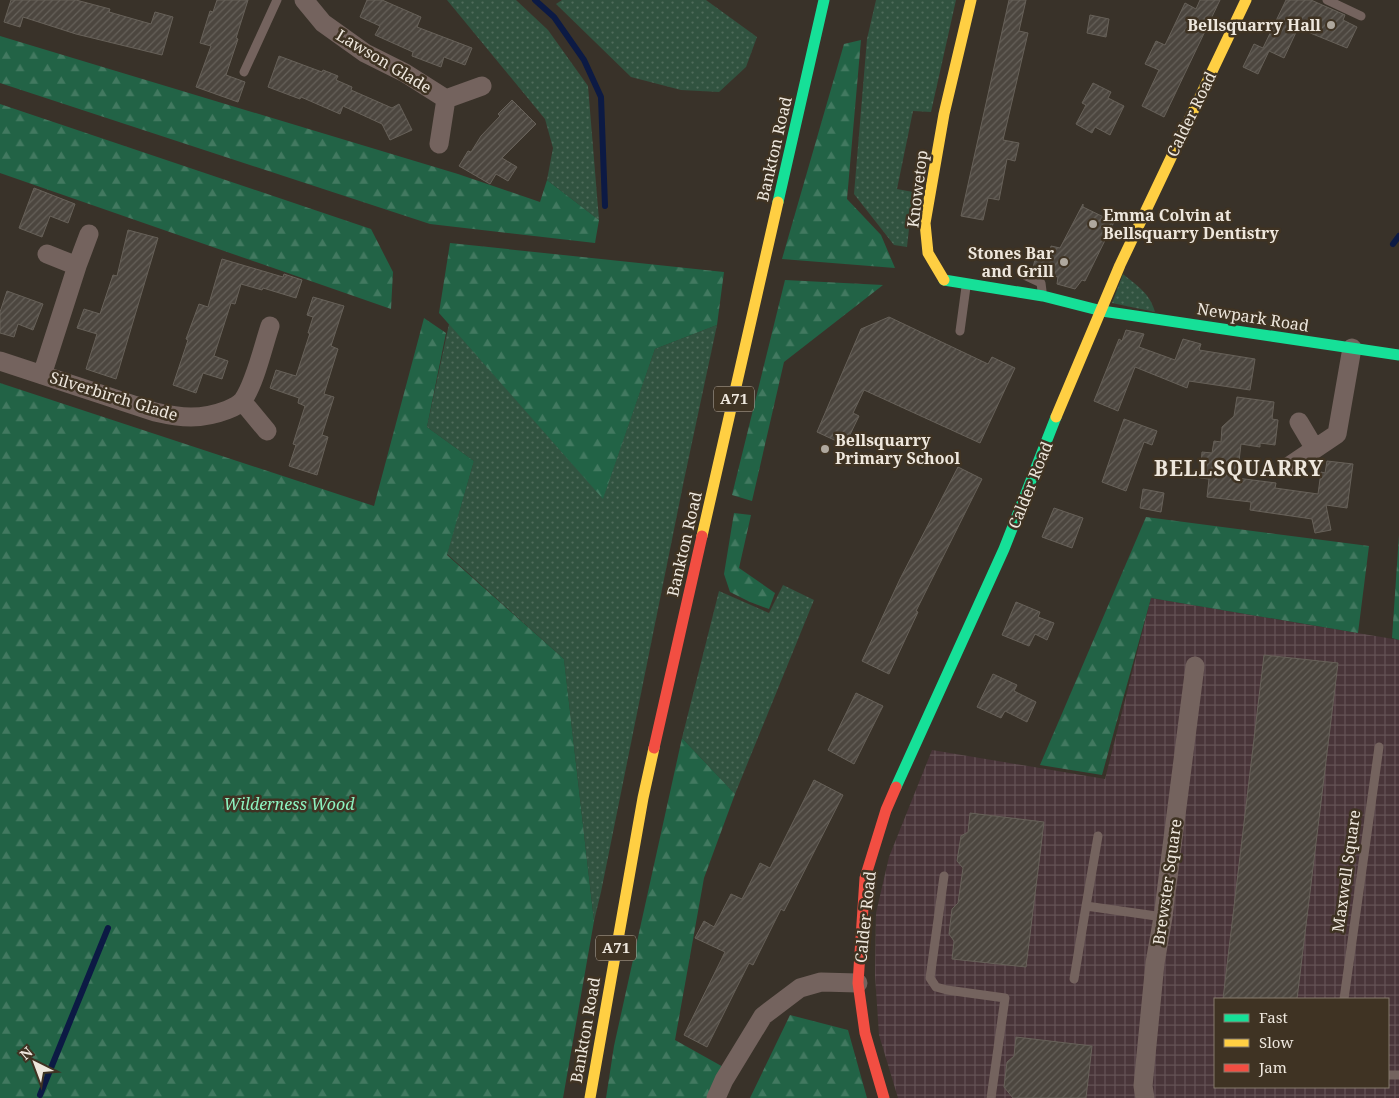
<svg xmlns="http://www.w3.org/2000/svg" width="1399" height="1098" viewBox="0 0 1399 1098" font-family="'Noto Serif',serif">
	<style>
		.industrial { fill: url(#industrial-grid); fill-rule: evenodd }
		.grass { fill: url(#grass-dots) }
		.forest { fill: url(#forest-firs) }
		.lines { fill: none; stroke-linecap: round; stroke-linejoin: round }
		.stream { stroke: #0c1a44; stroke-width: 6 }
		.building { fill: url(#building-hatch); stroke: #676159 }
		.lane { stroke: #74635e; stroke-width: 9 }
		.street { stroke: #74635e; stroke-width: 19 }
		.fast { stroke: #16e098; stroke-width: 11 }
		.slow { stroke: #ffcf43; stroke-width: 11 }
		.jam { stroke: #f24e42; stroke-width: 11 }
		.poi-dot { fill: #afa89e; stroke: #3f3323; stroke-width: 2 }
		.labels { text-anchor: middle; stroke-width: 5; stroke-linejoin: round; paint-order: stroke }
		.shield { fill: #3f3323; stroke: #bab1a5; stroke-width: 1 }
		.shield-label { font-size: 15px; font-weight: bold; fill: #eee7dd }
		.poi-label { font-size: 16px; font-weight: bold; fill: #eee7dd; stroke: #3f3323; text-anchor: end }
		.street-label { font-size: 16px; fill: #eee7dd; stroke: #3f3323 }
		.park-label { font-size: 16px; font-style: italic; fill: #8df4c1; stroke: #3f3323 }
		.district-label { font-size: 21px; font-weight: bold; letter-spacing: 1px; fill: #eee7dd; stroke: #3f3323 }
	</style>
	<defs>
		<pattern id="industrial-grid" width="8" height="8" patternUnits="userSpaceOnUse" patternTransform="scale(1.25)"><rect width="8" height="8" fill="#493539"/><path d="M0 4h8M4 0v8" fill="none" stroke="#645255"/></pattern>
		<pattern id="grass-dots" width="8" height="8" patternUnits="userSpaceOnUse" patternTransform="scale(1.25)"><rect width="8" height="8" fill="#315340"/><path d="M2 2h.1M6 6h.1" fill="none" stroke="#4f6c5b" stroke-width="1.8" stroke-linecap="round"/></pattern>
		<pattern id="forest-firs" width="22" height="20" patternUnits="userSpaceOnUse" patternTransform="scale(1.25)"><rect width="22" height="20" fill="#226346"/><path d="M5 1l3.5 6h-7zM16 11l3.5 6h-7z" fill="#427960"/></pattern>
		<pattern id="building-hatch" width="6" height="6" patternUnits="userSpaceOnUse" patternTransform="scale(1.25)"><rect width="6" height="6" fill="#4c463f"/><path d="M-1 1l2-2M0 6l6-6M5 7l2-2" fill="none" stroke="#66615a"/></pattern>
	</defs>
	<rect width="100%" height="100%" fill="#393229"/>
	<path class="industrial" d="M 1151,598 L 1399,640 L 1399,1098 L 898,1098 L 879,1035 L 875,975 L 876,913 L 889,857 L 932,750 L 1105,779 ZM 1215,999 L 1388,999 L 1388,1087 L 1215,1087 Z"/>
	<path class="grass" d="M 447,0 L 516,0 L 548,30 L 588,86 L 599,220 L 547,180 L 553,148 L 545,119 Z
		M 562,0 L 706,0 L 757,37 L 746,67 L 719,92 L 681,90 L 631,77 L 556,4 Z
		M 876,0 L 956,0 L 931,112 L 913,111 L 897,189 L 913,192 L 907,247 L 894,245 L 854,194 L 867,39 Z
		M 1123,274 C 1137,286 1150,293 1155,312 L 1112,303 Z
		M 449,324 L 603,498 L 655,349 L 717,325 L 684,480 L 601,892 L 594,921 L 564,659 L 447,554 L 474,461 L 427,427 Z
		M 783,585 L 814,600 L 735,794 L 682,738 L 719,591 L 769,613 Z"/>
	<path class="forest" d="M 0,36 L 458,174 L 540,202 L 547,180 L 599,220 L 595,243 L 430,224 L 0,83 Z
		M 861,40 L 847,199 L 881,235 L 895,268 L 782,259 L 844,44 Z
		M 0,104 L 371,229 L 393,272 L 391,309 L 0,173 Z
		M 450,243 L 724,272 L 717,325 L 655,349 L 603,499 L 439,313 Z
		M 785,280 L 883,285 L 784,362 L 752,501 L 732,495 Z
		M 424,318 L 446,333 L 427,427 L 474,461 L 447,555 L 564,659 L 594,921 L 563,1098 L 0,1098 L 0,383 L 374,506 Z
		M 734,513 L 751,515 L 739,568 L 775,593 L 769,609 L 750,602 L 730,592 L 724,574 Z
		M 1146,517 L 1369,546 L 1358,633 L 1151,598 L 1102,775 L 1040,765 Z
		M 1399,535 L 1399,640 L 1392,638 Z
		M 682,738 L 735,794 L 704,878 L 675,1040 L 725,1068 L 710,1098 L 606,1098 L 614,1046 Z
		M 790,1015 L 848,1030 L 867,1098 L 750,1098 Z"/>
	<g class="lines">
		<path class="stream" d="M 535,0 L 554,17 L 584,60 L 601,97 L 605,206
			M 1393,244 L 1399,236
			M 40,1095 L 108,928"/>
	</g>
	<path class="building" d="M 11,0 L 76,0 L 110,9 L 109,12 L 151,24 L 155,12 L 173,17 L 162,55 L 76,34 L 23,17 L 20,27 L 4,22 Z
		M 217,0 L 248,0 L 236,38 L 238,39 L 226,75 L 245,82 L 238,102 L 196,87 L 211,46 L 200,43 L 210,11 L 213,12 Z
		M 367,0 L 382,0 L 421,17 L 417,27 L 472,48 L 465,65 L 444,57 L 441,67 L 412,56 L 413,52 L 375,35 L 380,26 L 360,17 Z
		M 1009,0 L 1026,0 L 1019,31 L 1028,33 L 1003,140 L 1019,143 L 1015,161 L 1007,159 L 999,200 L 988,198 L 983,220 L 961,216 Z
		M 1200,0 L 1220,0 L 1164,117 L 1142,106 L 1159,70 L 1145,64 L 1156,41 L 1165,45 L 1185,3 L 1196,9 Z
		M 1286,0 L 1311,0 L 1345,15 L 1343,20 L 1357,27 L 1347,48 L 1298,28 L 1284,58 L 1269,51 L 1258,74 L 1243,67 L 1254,44 L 1263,48 Z
		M 1090,15 L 1109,19 L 1106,37 L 1087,33 Z
		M 279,56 L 322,72 L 323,70 L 338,76 L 336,80 L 352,87 L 351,90 L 392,108 L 399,104 L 412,130 L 390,140 L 382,124 L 343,106 L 340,114 L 301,97 L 300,99 L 268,87 Z
		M 1093,83 L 1111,92 L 1108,98 L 1124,106 L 1110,135 L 1095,127 L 1092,133 L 1076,124 L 1086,105 L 1082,103 Z
		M 512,100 L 536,124 L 502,158 L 517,167 L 508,181 L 496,174 L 490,184 L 459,166 L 468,151 L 471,152 L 481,136 L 500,116 L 498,114 Z
		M 34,188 L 75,204 L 68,223 L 50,216 L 42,237 L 19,228 Z
		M 1083,204 L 1083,207 L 1114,222 L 1085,281 L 1082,280 L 1075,289 L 1057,284 L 1058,277 L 1032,271 L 1036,256 L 1049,257 L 1051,246 L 1060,248 Z
		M 128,230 L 158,238 L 116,379 L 86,369 L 97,334 L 77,328 L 84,309 L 100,314 L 113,275 L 117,276 Z
		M 222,259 L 283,277 L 284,274 L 302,280 L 296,298 L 263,288 L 262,290 L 241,284 L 235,304 L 231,303 L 214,356 L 228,361 L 222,379 L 203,373 L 196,393 L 173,385 L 188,340 L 186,339 L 199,304 L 208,307 Z
		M 7,291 L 43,304 L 33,330 L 18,324 L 14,337 L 0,333 L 0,312 Z
		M 313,297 L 344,306 L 331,346 L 338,349 L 324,394 L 334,397 L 322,435 L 328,437 L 317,475 L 289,466 L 296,445 L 293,444 L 305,406 L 298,403 L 299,398 L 270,388 L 276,370 L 296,376 L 310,333 L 308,333 L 313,317 L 307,315 Z
		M 889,317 L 988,364 L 992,357 L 1015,368 L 980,443 L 864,390 L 853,413 L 859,416 L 845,445 L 817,432 L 861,329 Z
		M 1126,330 L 1144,334 L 1139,347 L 1175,360 L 1183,339 L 1201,344 L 1199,350 L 1255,359 L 1250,390 L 1189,381 L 1187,388 L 1135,367 L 1118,411 L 1094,401 L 1119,339 L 1122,341 Z
		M 1237,397 L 1274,402 L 1272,419 L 1278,420 L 1275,445 L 1260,443 L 1260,447 L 1241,444 L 1237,478 L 1276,483 L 1275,488 L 1318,494 L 1321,472 L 1325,473 L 1327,461 L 1353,464 L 1347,508 L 1326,505 L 1331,530 L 1315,533 L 1312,519 L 1250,510 L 1251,502 L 1207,497 L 1209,479 L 1200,478 L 1202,452 L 1212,453 L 1214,441 L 1221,442 L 1222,427 L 1234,416 Z
		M 1124,419 L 1157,431 L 1152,445 L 1144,442 L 1126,491 L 1102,482 Z
		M 958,467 L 982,479 L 916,611 L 918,612 L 889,674 L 862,661 L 900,579 Z
		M 1143,489 L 1164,493 L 1161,512 L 1140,508 Z
		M 1054,508 L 1083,518 L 1072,548 L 1042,537 Z
		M 1016,602 L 1040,612 L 1038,617 L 1054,623 L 1047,640 L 1035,634 L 1029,646 L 1002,635 Z
		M 1264,655 L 1338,663 L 1297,999 L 1223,999 Z
		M 993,674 L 1017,685 L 1014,691 L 1036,702 L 1027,722 L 1005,711 L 1001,718 L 977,707 Z
		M 856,693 L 883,706 L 854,764 L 828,750 Z
		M 814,780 L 843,795 L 784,911 L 781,909 L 753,965 L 749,963 L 707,1047 L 684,1035 L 725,952 L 695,938 L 704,921 L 714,927 L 731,894 L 742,899 L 760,863 L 770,868 Z
		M 970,813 L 1044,822 L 1026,967 L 952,959 L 954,941 L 949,934 L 952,909 L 958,903 L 963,868 L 957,861 L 961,836 L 968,832 Z
		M 1016,1037 L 1092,1046 L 1086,1098 L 1013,1098 L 1004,1087 L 1007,1062 L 1014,1056 Z"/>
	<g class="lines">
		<path class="lane" d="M 1327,0 L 1361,16
			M 244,72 L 277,0
			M 1026,276 L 1041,283 L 1042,291
			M 960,331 L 966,287
			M 944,876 L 930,978 L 936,987 L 947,990 L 1005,998 L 991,1098
			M 1086,906 L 1098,836
			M 1074,979 L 1086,906 L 1163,917
			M 1344,999 L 1379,747
			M 1388,1075 L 1399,1075"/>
		<path class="street" d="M 304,0 L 323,23 L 365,53 L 405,73 L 446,99 L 482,86
			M 439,144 L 446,99
			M 47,254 L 77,266
			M 0,361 L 155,412 C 181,418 201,420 227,410 C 232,408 240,404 243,400 C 255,383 263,347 270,326
			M 42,375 L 77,266 L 89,234
			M 242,401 L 267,431
			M 1299,422 L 1315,449
			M 1288,467 L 1337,434 L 1352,348
			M 716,1098 L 724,1080 L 763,1016 L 800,988 L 821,982 L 858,983
			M 1145,1098 L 1143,1086 L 1155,963 L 1163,917 L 1195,666"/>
		<path class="fast" d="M 778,202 L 824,0
			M 944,280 L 1043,296 L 1102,311 L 1399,355
			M 896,787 L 1004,549 L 1056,417"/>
		<path class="slow" d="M 944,280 L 928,253 L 925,223 L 944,114 L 971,0
			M 1056,417 L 1120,265 L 1246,0
			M 702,536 L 778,202
			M 590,1098 L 643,798 L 654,748"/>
		<path class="jam" d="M 654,748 L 702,536
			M 884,1098 L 865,1033 L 858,983 L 865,878 L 886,810 L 896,787"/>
	</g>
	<g class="poi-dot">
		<circle cx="1331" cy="25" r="5"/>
		<circle cx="1093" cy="224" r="5"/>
		<circle cx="1064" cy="262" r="5"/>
		<circle cx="825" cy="449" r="5"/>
	</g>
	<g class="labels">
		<g class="shield">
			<rect x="714" y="386.5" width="40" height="25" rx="4"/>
			<rect x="596" y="935.5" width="40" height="25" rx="4"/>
		</g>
		<g class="shield-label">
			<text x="734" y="404">A71</text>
			<text x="616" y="953">A71</text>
		</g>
		<g class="poi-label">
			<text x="1321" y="31">Bellsquarry Hall</text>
			<text x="1103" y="221" text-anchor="start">Emma Colvin at<tspan x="1103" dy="18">Bellsquarry Dentistry</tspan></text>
			<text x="1054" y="259">Stones Bar<tspan x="1054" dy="18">and Grill</tspan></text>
			<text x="835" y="446" text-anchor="start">Bellsquarry<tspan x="835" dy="18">Primary School</tspan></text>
		</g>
		<g class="street-label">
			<text transform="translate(384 61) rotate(31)" y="6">Lawson Glade</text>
			<text transform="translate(1191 114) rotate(-64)" y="6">Calder Road</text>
			<text transform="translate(774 149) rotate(-77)" y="6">Bankton Road</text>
			<text transform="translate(917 189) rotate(-83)" y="6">Knowetop</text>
			<text transform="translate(1253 317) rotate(9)" y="6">Newpark Road</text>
			<text transform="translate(114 396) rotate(17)" y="6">Silverbirch Glade</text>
			<text transform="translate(1030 485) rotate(-68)" y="6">Calder Road</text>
			<text transform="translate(684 544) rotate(-77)" y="6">Bankton Road</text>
			<text transform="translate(1346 871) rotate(-82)" y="6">Maxwell Square</text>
			<text transform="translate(1167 882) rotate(-82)" y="6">Brewster Square</text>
			<text transform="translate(865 917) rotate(-84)" y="6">Calder Road</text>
			<text transform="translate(585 1030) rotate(-80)" y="6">Bankton Road</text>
		</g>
		<g class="park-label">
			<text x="289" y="810">Wilderness Wood</text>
		</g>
		<g class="district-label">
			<text x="1239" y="476">BELLSQUARRY</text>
		</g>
	</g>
	<rect x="1214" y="998" width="175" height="90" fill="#3f3323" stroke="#857b6d"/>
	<rect x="1224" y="1014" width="25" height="8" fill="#16e098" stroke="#857b6d"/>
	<text x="1259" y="1023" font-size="15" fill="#eee7dd">Fast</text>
	<rect x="1224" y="1039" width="25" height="8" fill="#ffcf43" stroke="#857b6d"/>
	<text x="1259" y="1048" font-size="15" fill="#eee7dd">Slow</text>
	<rect x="1224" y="1064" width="25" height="8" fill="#f24e42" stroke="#857b6d"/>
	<text x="1259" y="1073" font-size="15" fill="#eee7dd">Jam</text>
	<g transform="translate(35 1063) rotate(318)" stroke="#3f3323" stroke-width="4" paint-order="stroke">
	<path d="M0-4L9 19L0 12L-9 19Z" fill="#eee7dd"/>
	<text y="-8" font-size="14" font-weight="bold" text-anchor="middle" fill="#eee7dd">N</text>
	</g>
</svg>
